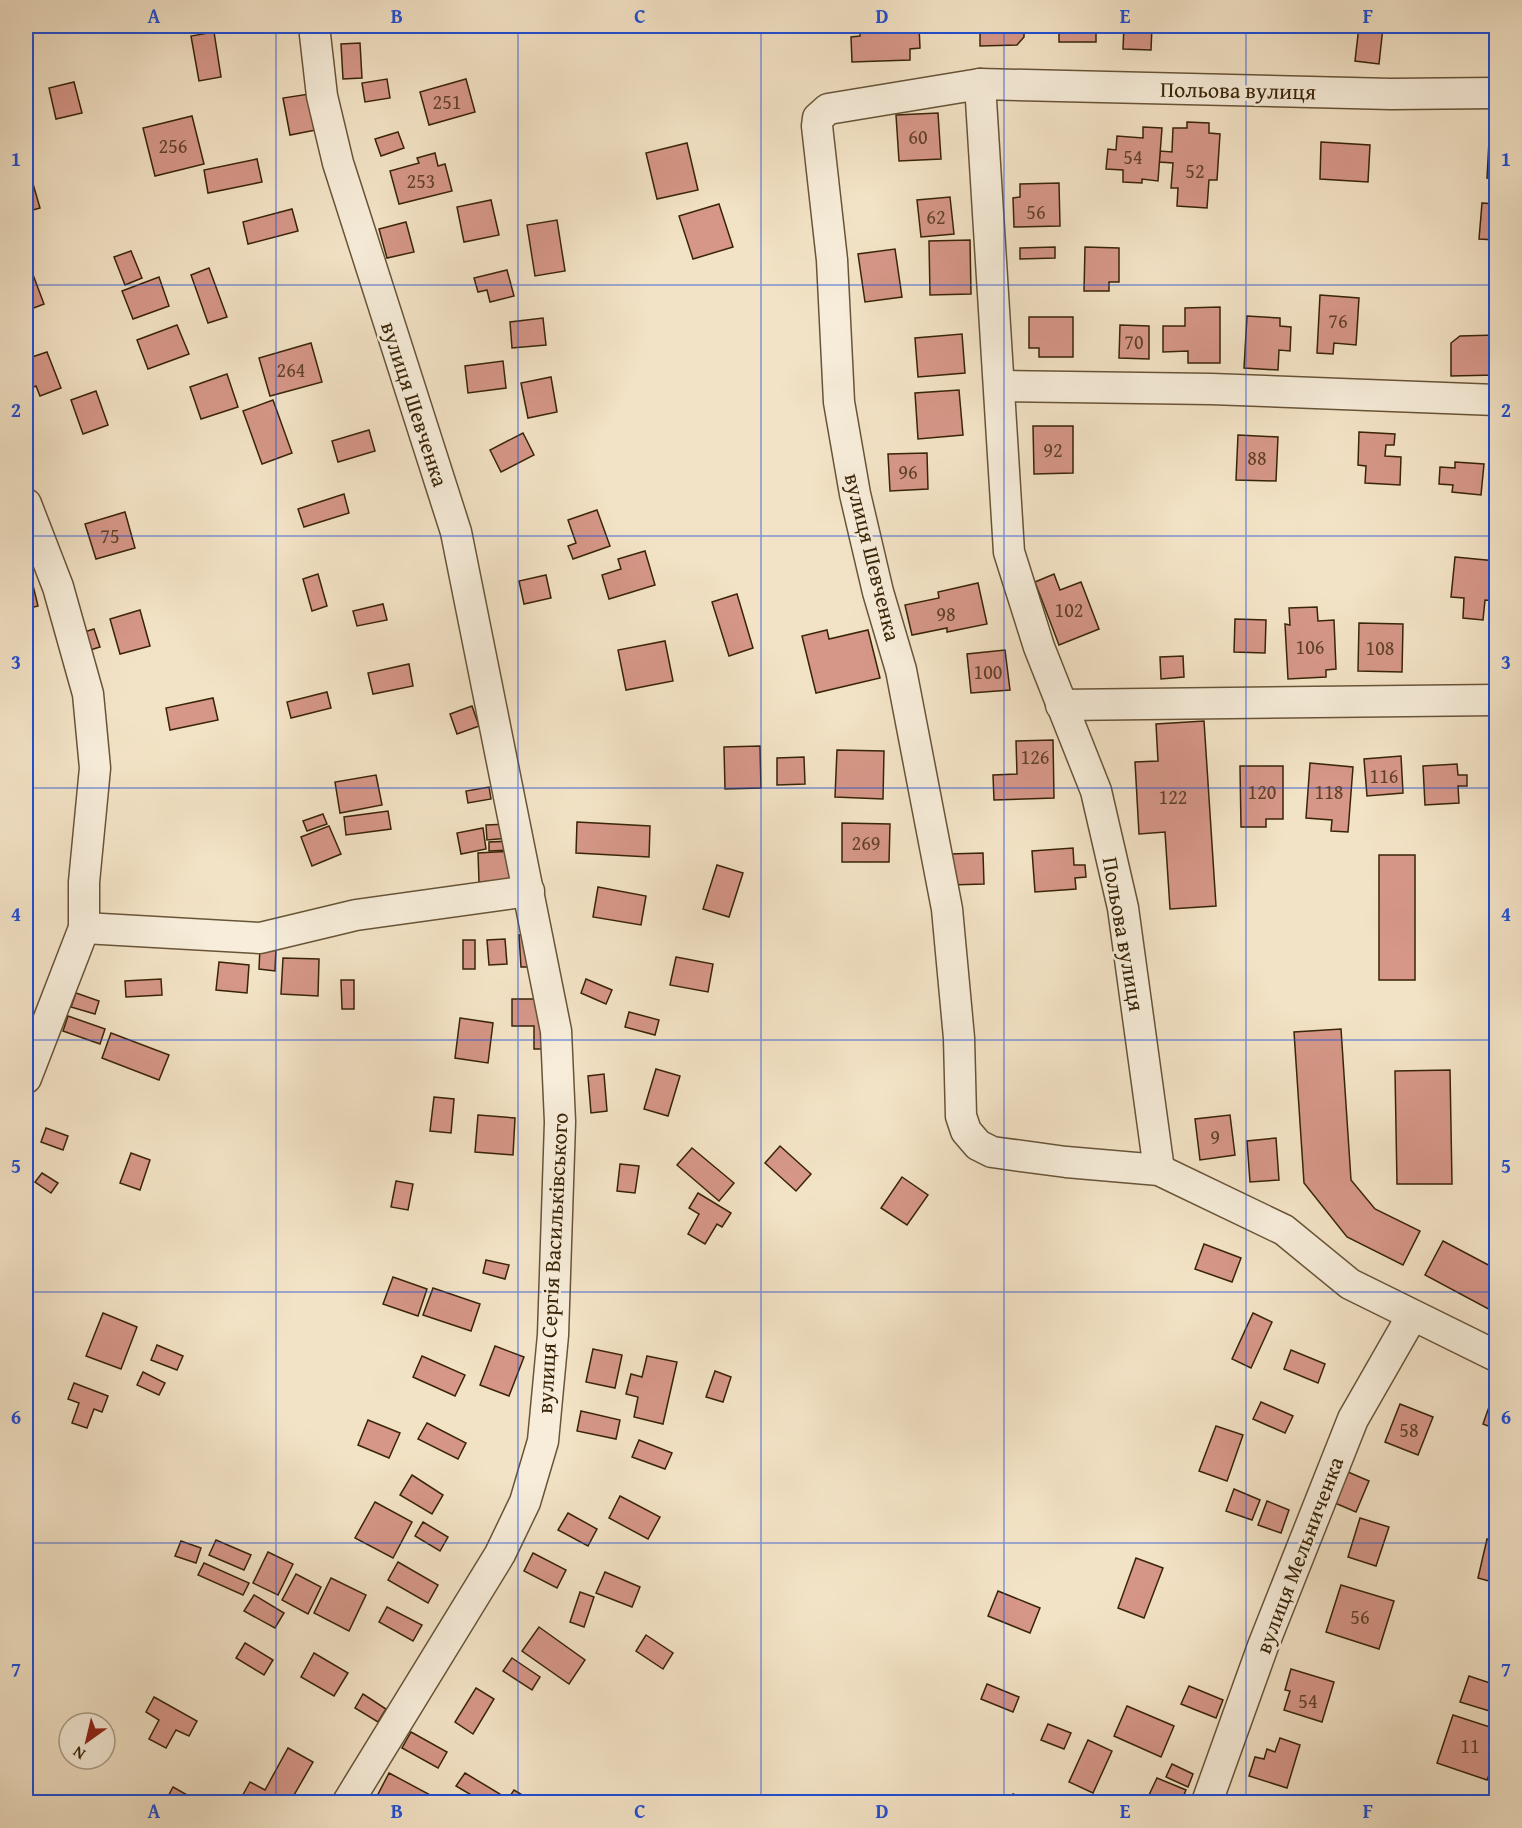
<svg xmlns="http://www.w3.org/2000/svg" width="1522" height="1828" font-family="'Gentium Book Plus',serif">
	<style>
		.building { fill: #d69788; stroke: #392407; stroke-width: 1.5 }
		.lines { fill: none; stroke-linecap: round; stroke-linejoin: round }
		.minor-casing { stroke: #685437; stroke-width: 33 }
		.minor { stroke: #f7edda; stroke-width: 30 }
		.grid { fill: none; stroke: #1d4ed8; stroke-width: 1.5; stroke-opacity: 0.55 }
		.labels { text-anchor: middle; stroke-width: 5; stroke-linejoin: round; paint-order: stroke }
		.number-label { font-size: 20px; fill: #604127 }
		.street-label { font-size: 22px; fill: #392407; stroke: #f7edda }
		.neatline { fill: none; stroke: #1d4ed8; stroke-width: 2 }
		.grid-label { font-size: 20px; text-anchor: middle; font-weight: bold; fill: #1d4ed8 }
	</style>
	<rect width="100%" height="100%" fill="#f3e3c6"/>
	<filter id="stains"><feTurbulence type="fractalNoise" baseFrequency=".00333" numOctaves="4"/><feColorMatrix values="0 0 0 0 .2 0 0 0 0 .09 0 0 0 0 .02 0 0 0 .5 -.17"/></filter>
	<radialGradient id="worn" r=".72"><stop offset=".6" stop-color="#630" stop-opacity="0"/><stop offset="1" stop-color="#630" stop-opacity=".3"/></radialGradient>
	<g class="building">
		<path d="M860,26h59l1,22 -10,1v11l-58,2 -1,-25 9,-1z"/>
		<path d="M980,26h44v11l-7,8 -37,1z"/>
		<rect x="1059" y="26" width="37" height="16"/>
		<path d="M1124,26h28l-1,24 -28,-1z"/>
		<path d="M1359,26l24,1 -4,37 -24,-3z"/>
		<path d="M214,32l7,45 -22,4 -8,-45z"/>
		<path d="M360,43l2,35 -19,1 -2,-35z"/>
		<path d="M387,79l3,19 -25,4 -3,-19z"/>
		<path d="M466,79l9,33 -46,13 -9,-33z"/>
		<path d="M74,82l8,31 -26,6 -7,-31z"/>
		<path d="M309,94l7,36 -26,5 -7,-37z"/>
		<path d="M938,113l3,46 -42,2 -3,-46z"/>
		<path d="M192,116l12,48 -49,12 -12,-48z"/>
		<path d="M1187,122l22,1v10l11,1 -3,46h-8l-2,28 -30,-2 1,-18h-7l2,-25 -14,-1 1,-11 12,1 1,-24h14z"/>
		<path d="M1490,123h6v56l-9,-1z"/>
		<path d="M1143,127l19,1 -4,53 -16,-2v4l-19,-1v-12l-17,-1 2,-20 8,1 1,-14 26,2z"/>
		<path d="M398,132l6,16 -23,8 -6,-17z"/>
		<path d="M1321,142l49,3 -2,37 -48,-3z"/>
		<path d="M687,143l11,47 -41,9 -11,-46z"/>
		<path d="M435,153l3,13 7,-2 7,27 -53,13 -9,-33 29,-8 -2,-5z"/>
		<path d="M257,159l5,23 -54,11 -4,-23z"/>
		<path d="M29,170l11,38 -14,4v-41z"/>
		<path d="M1059,183l1,43 -46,1 -1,-29 7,-1v-13z"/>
		<path d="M950,197l4,37 -33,3 -4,-37z"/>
		<path d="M491,200l8,35 -35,7 -7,-35z"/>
		<path d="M1482,203l14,1v36l-17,-1z"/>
		<path d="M719,204l14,43 -40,12 -14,-43z"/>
		<path d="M292,209l6,22 -50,13 -5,-22z"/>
		<path d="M557,220l8,51 -30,5 -8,-51z"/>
		<path d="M406,222l8,30 -27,6 -8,-29z"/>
		<path d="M970,240l1,54 -41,1 -1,-54z"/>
		<path d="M1055,247v11l-35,1v-11z"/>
		<path d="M1085,247l34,1v34h-10v9h-25z"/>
		<path d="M895,249l7,48 -37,5 -7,-48z"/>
		<path d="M131,251l11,27 -17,7 -11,-28z"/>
		<path d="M209,268l18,49 -19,6 -17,-48z"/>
		<path d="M507,270l7,26 -24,6 -3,-12 -9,2 -4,-14z"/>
		<path d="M32,272l12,32 -18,7v-37z"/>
		<path d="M159,277l10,29 -36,13 -11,-28z"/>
		<path d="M1320,295l39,3 -3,47 -22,-2 -1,11 -16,-1z"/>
		<path d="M1220,307v56h-32v-12l-25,1v-26h22v-18z"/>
		<path d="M1247,316l33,2v8l11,1 -1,24 -11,-1 -1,20 -34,-2z"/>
		<path d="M1029,317h44v40h-34v-9h-10z"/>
		<path d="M543,318l3,27 -34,3 -2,-26z"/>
		<path d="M177,325l12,29 -41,15 -11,-29z"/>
		<path d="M1120,325l29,1v33l-30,-1z"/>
		<path d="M962,334l3,39 -47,4 -3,-39z"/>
		<path d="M1496,335v40l-45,1v-33l9,-7z"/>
		<path d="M311,343l11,39 -52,14 -11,-38z"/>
		<path d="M47,352l14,36 -21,8 -4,-10 -10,4v-16l4,-2 -4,-13z"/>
		<path d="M503,361l3,27 -38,5 -3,-27z"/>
		<path d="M227,374l11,33 -37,12 -11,-32z"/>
		<path d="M551,377l6,35 -29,6 -7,-35z"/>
		<path d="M959,390l4,45 -45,4 -3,-46z"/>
		<path d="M96,391l12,34 -25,9 -12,-34z"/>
		<path d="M273,400l19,53 -30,11 -19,-53z"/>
		<path d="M1033,426h40v47l-39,1z"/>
		<path d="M369,430l6,21 -37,11 -6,-21z"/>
		<path d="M1359,432l36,2 -1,11h-8l-1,11 16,1 -1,28 -35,-2 1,-17 -8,-1z"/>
		<path d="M523,433l11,22 -33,17 -11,-22z"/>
		<path d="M1238,435l40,2 -2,44 -40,-1z"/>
		<path d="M927,453l1,36 -38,2 -2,-37z"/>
		<path d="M1455,462l29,2 -3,31 -29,-3 1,-7 -14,-1 1,-17 15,1z"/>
		<path d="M344,494l5,19 -45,14 -6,-18z"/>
		<path d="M597,510l13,36 -37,13 -5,-13 8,-3 -8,-23z"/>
		<path d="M125,512l10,36 -39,11 -11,-35z"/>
		<path d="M645,551l10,34 -46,14 -7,-24 19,-6 -3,-10z"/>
		<path d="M1455,557l41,4v40l-11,-1 -2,20 -20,-2 1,-20 -13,-1z"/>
		<path d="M30,573l8,33 -12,3v-35z"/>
		<path d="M318,574l9,32 -15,5 -9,-32z"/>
		<path d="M1054,574l6,16 21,-8 18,47 -40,16 -24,-63z"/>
		<path d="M546,575l5,23 -27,6 -5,-23z"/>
		<path d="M978,583l9,41 -40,8v-4l-35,7 -7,-30 34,-7 -1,-6z"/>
		<path d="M737,594l16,54 -24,8 -17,-54z"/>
		<path d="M383,604l4,16 -30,6 -4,-15z"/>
		<path d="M1317,607l1,14 16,-1 2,49 -10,1v7l-38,2 -3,-55 5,1 -1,-17z"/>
		<path d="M140,610l10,36 -30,8 -10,-35z"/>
		<path d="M1235,619l31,1 -1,33 -31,-1z"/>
		<path d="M1359,623l44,1 -1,48 -44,-1z"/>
		<path d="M94,629l6,18 -10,3 -6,-18z"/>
		<path d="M827,630l2,9 39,-9 12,48 -64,15 -14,-57z"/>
		<path d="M665,641l8,40 -47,9 -8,-40z"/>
		<path d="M1005,650l5,40 -39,3 -4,-39z"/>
		<path d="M1183,656l1,21 -23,2 -1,-22z"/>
		<path d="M409,664l4,22 -40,8 -5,-21z"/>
		<path d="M327,692l4,16 -40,10 -4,-16z"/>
		<path d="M213,698l5,22 -48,10 -4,-22z"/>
		<path d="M472,706l7,20 -22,8 -7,-20z"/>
		<path d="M1204,721l12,185 -46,3 -5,-77 -26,2 -4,-72 23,-1 -2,-37z"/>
		<path d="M1053,740l1,58 -60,2 -1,-25 24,-1 -1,-33z"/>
		<path d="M760,746l1,42 -36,1 -1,-42z"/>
		<path d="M837,750l47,1 -1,48 -48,-2z"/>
		<path d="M1401,756l2,37 -36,3 -3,-37z"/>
		<path d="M804,757l1,27 -28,1v-27z"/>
		<path d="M1310,763l43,4 -5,65 -17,-1 1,-11 -26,-2z"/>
		<path d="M1457,764l1,11h9v11h-9l1,17 -34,2 -2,-39z"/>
		<path d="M1240,766h43v53h-17v8h-25z"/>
		<path d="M376,775l6,30 -42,8 -5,-31z"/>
		<path d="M489,787l2,12 -23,4 -2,-12z"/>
		<path d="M388,811l3,18 -45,6 -2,-18z"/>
		<path d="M323,814l4,10 -20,7 -4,-10z"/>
		<path d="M577,822l73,4 -1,31 -73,-4z"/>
		<path d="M842,823l48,1 -1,38h-47z"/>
		<path d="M509,824l1,14 -23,2 -1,-15z"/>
		<path d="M329,826l12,28 -29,12 -11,-29z"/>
		<path d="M483,828l3,21 -25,5 -4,-21z"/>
		<path d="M513,841v9l-24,1v-9z"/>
		<path d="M1073,848l1,17h11l1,12 -11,1 1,11 -41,3 -3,-41z"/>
		<path d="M513,851l2,29 -36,2 -1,-29z"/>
		<path d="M983,853l1,31 -34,1 -1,-31z"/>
		<rect x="1379" y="855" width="36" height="125"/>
		<path d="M717,865l26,8 -14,44 -26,-8z"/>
		<path d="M598,887l48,9 -5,29 -48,-8z"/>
		<path d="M529,934l3,33h-11l-2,-32z"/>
		<path d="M505,939l2,25 -18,1 -2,-25z"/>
		<rect x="463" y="940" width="12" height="29"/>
		<path d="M260,947l16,1 -1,23 -16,-2z"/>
		<path d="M676,957l37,7 -5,28 -38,-7z"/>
		<path d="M283,958l36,1 -1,37 -37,-2z"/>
		<path d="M219,962l30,3 -2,28 -31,-3z"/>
		<path d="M161,979l1,16 -36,2 -1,-16z"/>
		<path d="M586,979l26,11 -6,14 -25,-11z"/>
		<path d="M341,980h13v29h-12z"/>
		<path d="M76,993l23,8 -4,13 -24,-7z"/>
		<path d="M512,999h37v50h-15v-23h-22z"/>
		<path d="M629,1012l30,8 -4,15 -30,-8z"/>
		<path d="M68,1016l37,13 -5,15 -37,-13z"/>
		<path d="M460,1018l33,5 -5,40 -33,-5z"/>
		<path d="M1341,1029l10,151 24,29 45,22 -17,34 -56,-28 -43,-54 -10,-151z"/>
		<path d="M111,1033l58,22 -10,25 -57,-22z"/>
		<path d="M656,1069l24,7 -12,40 -24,-7z"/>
		<path d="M1450,1070l2,114h-55l-2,-113z"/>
		<path d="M604,1074l3,37 -16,2 -3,-37z"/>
		<path d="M434,1097l20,2 -3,34 -21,-2z"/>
		<path d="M478,1115l37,3 -2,37 -38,-3z"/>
		<path d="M1230,1115l5,40 -35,5 -5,-41z"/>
		<path d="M46,1128l22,8 -5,14 -22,-8z"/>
		<path d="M1276,1138l3,42 -29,2 -3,-41z"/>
		<path d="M780,1146l31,28 -15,17 -31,-28z"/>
		<path d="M692,1148l42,35 -15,18 -42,-36z"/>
		<path d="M131,1153l19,7 -10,30 -20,-7z"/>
		<path d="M620,1164l19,2 -4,27 -18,-2z"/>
		<path d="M42,1173l16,10 -7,10 -16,-11z"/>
		<path d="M902,1177l26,18 -21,30 -26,-17z"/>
		<path d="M396,1181l17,3 -5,26 -17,-3z"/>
		<path d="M698,1193l33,20 -9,14 -5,-3 -12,20 -17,-10 11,-20 -10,-6z"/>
		<path d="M1443,1241l53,28v44l-71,-38z"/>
		<path d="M1204,1244l37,14 -9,24 -37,-13z"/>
		<path d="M486,1260l23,5 -4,14 -22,-6z"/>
		<path d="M393,1277l34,12 -9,27 -35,-12z"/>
		<path d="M433,1288l47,16 -9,27 -48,-16z"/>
		<path d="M103,1313l34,14 -16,42 -35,-13z"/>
		<path d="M1253,1313l19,9 -21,46 -19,-9z"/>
		<path d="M157,1345l26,11 -6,14 -26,-10z"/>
		<path d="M495,1346l29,11 -15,39 -29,-11z"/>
		<path d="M593,1349l29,6 -7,33 -29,-6z"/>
		<path d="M1291,1350l34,14 -7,19 -34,-14z"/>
		<path d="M422,1356l43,19 -10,21 -42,-19z"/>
		<path d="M647,1356l30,6 -14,62 -29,-7 4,-20 -12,-3 5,-20 11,3z"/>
		<path d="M715,1371l16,6 -8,25 -17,-5z"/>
		<path d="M143,1372l22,11 -6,12 -22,-10z"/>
		<path d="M74,1383l34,13 -6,16 -8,-3 -7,19 -15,-5 7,-20 -11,-4z"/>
		<path d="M1496,1387v42l-13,-5z"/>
		<path d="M1261,1402l32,14 -8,17 -32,-14z"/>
		<path d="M1400,1404l33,13 -15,38 -33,-13z"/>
		<path d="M581,1411l39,9 -4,19 -39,-8z"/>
		<path d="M368,1420l32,13 -11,25 -31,-13z"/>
		<path d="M427,1423l39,20 -8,16 -40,-20z"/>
		<path d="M1216,1426l27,9 -16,46 -28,-10z"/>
		<path d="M639,1440l33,13 -7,16 -33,-12z"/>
		<path d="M1348,1472l21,9 -13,31 -21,-9z"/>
		<path d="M412,1475l31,20 -11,19 -32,-19z"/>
		<path d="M1234,1489l26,11 -8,20 -26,-9z"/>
		<path d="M620,1496l40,21 -12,22 -39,-21z"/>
		<path d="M1267,1501l22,9 -8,23 -23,-8z"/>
		<path d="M375,1502l37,20 -19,36 -38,-20z"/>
		<path d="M568,1513l29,16 -9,17 -30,-16z"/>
		<path d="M1360,1518l29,9 -13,39 -28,-9z"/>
		<path d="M423,1522l25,15 -8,14 -25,-15z"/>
		<path d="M1487,1539l9,3v41l-18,-5z"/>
		<path d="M216,1540l35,15 -7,15 -35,-15z"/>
		<path d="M181,1541l20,7 -5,15 -21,-7z"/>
		<path d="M268,1552l25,12 -15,31 -25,-12z"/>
		<path d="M533,1553l33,17 -9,18 -33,-17z"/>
		<path d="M1136,1558l27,10 -19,50 -26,-10z"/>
		<path d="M398,1562l40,23 -10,18 -40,-23z"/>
		<path d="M204,1563l45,20 -6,12 -45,-20z"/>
		<path d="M605,1572l35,15 -8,20 -36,-14z"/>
		<path d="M296,1574l25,13 -13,27 -26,-14z"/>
		<path d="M331,1578l35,17 -17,36 -35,-18z"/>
		<path d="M1341,1585l53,16 -15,48 -53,-17z"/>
		<path d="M998,1591l42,17 -10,25 -42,-17z"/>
		<path d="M580,1592l14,5 -10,30 -14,-5z"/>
		<path d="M254,1595l30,18 -9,15 -31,-17z"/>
		<path d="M387,1607l35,18 -9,16 -34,-19z"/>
		<path d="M539,1627l46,33 -16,24 -47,-33z"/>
		<path d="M646,1635l27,18 -10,16 -27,-18z"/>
		<path d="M245,1643l28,17 -9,15 -28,-17z"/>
		<path d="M314,1653l34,20 -14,23 -33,-19z"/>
		<path d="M512,1658l28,19 -8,13 -29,-19z"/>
		<path d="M1291,1669l43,13 -12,40 -38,-12 6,-19 -5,-1z"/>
		<path d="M1469,1676l27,9v28l-36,-11z"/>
		<path d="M987,1684l32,13 -6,15 -32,-13z"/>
		<path d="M1189,1686l34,14 -7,18 -35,-14z"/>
		<path d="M476,1688l18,11 -21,35 -18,-12z"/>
		<path d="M363,1694l23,15 -8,13 -23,-14z"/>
		<path d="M154,1697l43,24 -8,15 -13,-6 -10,18 -17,-9 10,-19 -13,-8z"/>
		<path d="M1127,1706l47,20 -13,31 -47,-21z"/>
		<path d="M1453,1715l43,14v37l-3,-1 -6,15 -50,-17z"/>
		<path d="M1048,1724l23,9 -7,16 -23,-9z"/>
		<path d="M411,1732l36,20 -9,16 -36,-20z"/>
		<path d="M1280,1738l20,7 -13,43 -38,-12 6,-19 9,2 3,-10 8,3z"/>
		<path d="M1088,1740l24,11 -19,42 -24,-11z"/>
		<path d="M288,1748l25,14 -23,40 -50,-2 10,-18 15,8z"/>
		<path d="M1172,1764l21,10 -5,13 -22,-10z"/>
		<path d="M389,1773l45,24 -3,5h-51l-5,-2z"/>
		<path d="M465,1773l43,26 6,-9 20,12h-51l-27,-16z"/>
		<path d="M1157,1778l29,12 -5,12h-12l-20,-7z"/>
		<path d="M173,1787l16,9 -3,6h-21z"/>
		<path d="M1013,1794l19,8h-22z"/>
		<path d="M1251,1795l21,7h-24z"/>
	</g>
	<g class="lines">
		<defs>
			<g id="minor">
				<path d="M314,26l8,70 16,67 118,369 100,499 4,91 -7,213 -10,106 -18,61 -25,52 -152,248"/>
				<path d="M980,84l29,468 30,95 57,144 27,117 36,262"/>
				<path d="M1496,93l-105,1 -411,-10 -152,25 -10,9 -1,8 15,134 7,142 16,92 23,98 23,78 46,239 12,129 2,78 5,15 12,14 14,7 74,10 93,8 125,60 66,54 146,72"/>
				<path d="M1000,386l211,3 285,11"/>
				<path d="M26,504l32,83 30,107 7,74 -11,114v46l-58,150"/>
				<path d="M1061,705l435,-5"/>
				<path d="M84,928l176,10 96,-23 173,-24"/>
				<path d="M1207,1802l56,-156 90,-227 59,-103"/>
			</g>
		</defs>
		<use href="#minor" class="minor-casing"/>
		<use href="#minor" class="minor"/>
	</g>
	<path class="grid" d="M276,26v1776M518,26v1776M761,26v1776M1004,26v1776M1246,26v1776M26,285h1470M26,536h1470M26,788h1470M26,1040h1470M26,1292h1470M26,1543h1470"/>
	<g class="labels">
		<g class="number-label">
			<text x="447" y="109">251</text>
			<text x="918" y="144">60</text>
			<text x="173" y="153">256</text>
			<text x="1133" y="164">54</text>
			<text x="1195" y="178">52</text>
			<text x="421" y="188">253</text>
			<text x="1036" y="219">56</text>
			<text x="936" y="224">62</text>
			<text x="1338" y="328">76</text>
			<text x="1134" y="349">70</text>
			<text x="291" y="377">264</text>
			<text x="1053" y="457">92</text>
			<text x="1257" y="465">88</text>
			<text x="908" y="479">96</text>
			<text x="110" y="543">75</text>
			<text x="1069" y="617">102</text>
			<text x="946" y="621">98</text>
			<text x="1310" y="654">106</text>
			<text x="1380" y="655">108</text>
			<text x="988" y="679">100</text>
			<text x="1035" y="764">126</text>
			<text x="1384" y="783">116</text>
			<text x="1262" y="799">120</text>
			<text x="1329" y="799">118</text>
			<text x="1173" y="804">122</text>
			<text x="866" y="850">269</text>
			<text x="1215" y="1144">9</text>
			<text x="1409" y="1437">58</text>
			<text x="1360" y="1624">56</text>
			<text x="1308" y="1708">54</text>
			<text x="1470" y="1753">11</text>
		</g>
		<g class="street-label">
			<text transform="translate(1238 90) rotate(1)" y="8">Польова вулиця</text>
			<text transform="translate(415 404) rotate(72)" y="8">вулиця Шевченка</text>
			<text transform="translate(873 557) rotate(76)" y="8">вулиця Шевченка</text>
			<text transform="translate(1124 934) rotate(80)" y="8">Польова вулиця</text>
			<text transform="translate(552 1263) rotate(-87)" y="8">вулиця Сергія Васильківського</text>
			<text transform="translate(1299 1555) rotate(-69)" y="8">вулиця Мельниченка</text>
		</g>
	</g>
	<rect width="1522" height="1828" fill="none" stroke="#f3e3c6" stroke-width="66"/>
	<g transform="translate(87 1741) rotate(214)"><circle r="28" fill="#f7edda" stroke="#ab9d86" stroke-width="1.5"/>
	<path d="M0-4.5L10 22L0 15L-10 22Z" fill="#8f2418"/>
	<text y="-9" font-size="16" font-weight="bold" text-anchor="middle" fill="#392407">N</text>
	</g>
	<rect x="33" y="33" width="1456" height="1762" class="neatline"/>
	<g class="grid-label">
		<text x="154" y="23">A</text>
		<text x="397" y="23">B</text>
		<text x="640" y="23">C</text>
		<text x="882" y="23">D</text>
		<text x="1125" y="23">E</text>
		<text x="1368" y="23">F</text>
		<text x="16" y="166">1</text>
		<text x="1506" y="166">1</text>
		<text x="16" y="417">2</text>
		<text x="1506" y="417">2</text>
		<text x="16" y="669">3</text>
		<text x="1506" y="669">3</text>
		<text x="16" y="921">4</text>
		<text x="1506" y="921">4</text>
		<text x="16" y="1173">5</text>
		<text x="1506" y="1173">5</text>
		<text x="16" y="1424">6</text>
		<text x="1506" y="1424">6</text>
		<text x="16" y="1676">7</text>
		<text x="1506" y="1676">7</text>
		<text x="154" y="1818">A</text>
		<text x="397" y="1818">B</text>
		<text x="640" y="1818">C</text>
		<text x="882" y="1818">D</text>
		<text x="1125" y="1818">E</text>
		<text x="1368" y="1818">F</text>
	</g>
	<rect width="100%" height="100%" filter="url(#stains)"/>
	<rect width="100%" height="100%" fill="url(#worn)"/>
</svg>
